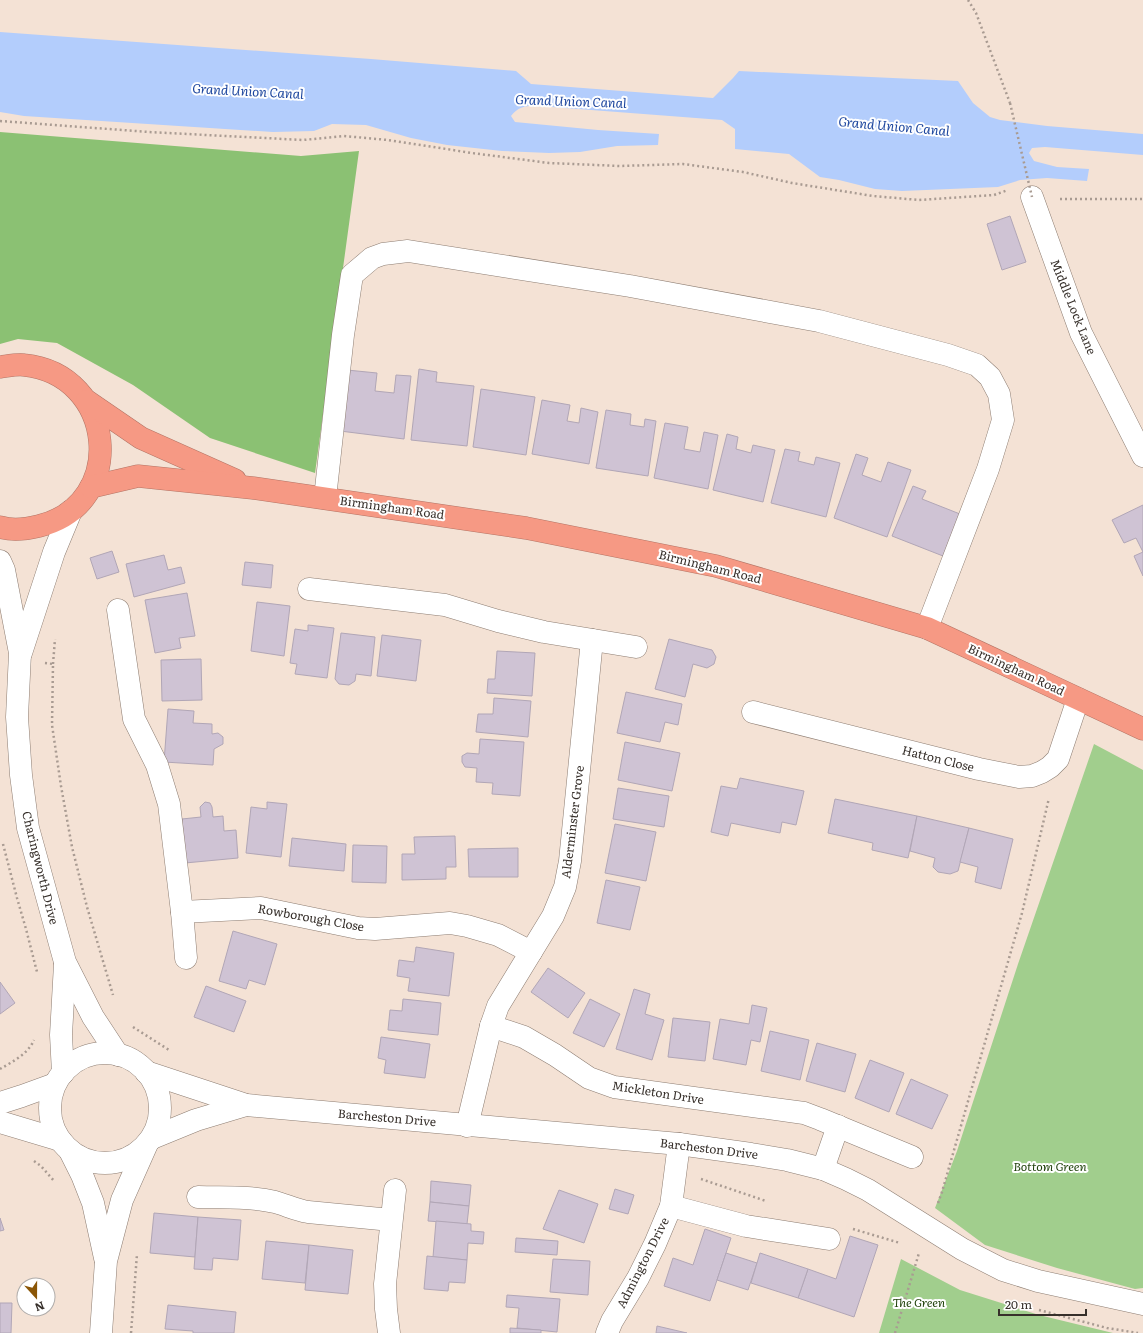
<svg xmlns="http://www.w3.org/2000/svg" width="1143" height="1333" font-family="Literata,serif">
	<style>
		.green { fill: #a1ce8d }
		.forest { fill: #8bc173 }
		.water { fill: #b3cdfc }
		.building { fill: #cfc3d4; stroke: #b1a6b6 }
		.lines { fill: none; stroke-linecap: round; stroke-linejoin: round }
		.minor-casing { stroke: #8d7d72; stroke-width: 23 }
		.highway-casing { stroke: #b37465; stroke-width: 23 }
		.path { stroke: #a99b92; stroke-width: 2.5; stroke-dasharray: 2 3; stroke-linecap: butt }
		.minor { stroke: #fff; stroke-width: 22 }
		.highway { stroke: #f69984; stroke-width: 22 }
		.path-bridge { stroke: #a99b92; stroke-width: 2.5; stroke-dasharray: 2 3; stroke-linecap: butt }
		.labels { text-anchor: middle; stroke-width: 4; stroke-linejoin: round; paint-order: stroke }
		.street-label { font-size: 12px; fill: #37302b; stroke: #fff }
		.park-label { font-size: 12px; font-style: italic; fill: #1d3f08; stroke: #fff }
		.water-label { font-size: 13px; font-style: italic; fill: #1d469e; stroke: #fff }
	</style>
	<rect width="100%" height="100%" fill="#f4e2d5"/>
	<g class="green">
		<path d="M1094,744l49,26v518l-8,1 -78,-21 -72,-23 -50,-37 22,-57 61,-187z"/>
		<path d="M901,1259l59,31 79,25 74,18h-234z"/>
	</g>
	<path class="forest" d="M0,132l301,24 58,-5 -44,322 -105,-35 -77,-53 -76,-42 -39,-4 -18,5z"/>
	<path class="water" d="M0,32l371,27 145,12 15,13 182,14 20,-20 6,-7 219,10 15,22 17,14 10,3 47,6 96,8v21l-98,-8 -13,1 -3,5 5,8 23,6 32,2 -2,12 -40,-3 -27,2 -22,7 -96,4 -27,-2 -36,-9 -19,-3 -31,-23 -54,-5v-20l-13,-9 -170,-13c-15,-1 -31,-5 -41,9l4,6 83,8 61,4 -1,11 -41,1 -37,6 -31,1 -47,-2 -55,-6 -36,-7 -45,-13 -34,-1 -18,7 -41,1 -249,-16 -24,-4z"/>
	<g class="building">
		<path d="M1010,216l16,46 -24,8 -15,-46z"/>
		<path d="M419,369l18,3 -1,10 38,4 -7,60 -56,-6z"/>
		<path d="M347,370l30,3 -2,18 19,2 2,-18 15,1 -7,63 -64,-8z"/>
		<path d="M481,389l54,8 -9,58 -53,-8z"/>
		<path d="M542,400l28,5 -3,16 12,2 2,-15 17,4 -9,52 -57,-10z"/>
		<path d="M606,410l25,4 -1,11 14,2 1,-8 11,2 -8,55 -52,-8z"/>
		<path d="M665,423l23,4 -4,22 16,3 4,-20 14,3 -10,54 -54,-11z"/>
		<path d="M727,434l11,3 -2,12 15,4 2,-8 22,5 -12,52 -50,-12z"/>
		<path d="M785,449l15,3 -2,9 16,4 2,-8 24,6 -14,54 -55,-14z"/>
		<path d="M856,454l12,4 -6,17 19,7 7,-20 23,8 -24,67 -53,-19z"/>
		<path d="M913,486l13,5 -4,8 38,15 -17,42 -51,-20z"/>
		<path d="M1143,505v71l-9,-20 9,-4 -7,-14 -12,5 -12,-23z"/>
		<path d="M112,551l7,21 -22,7 -7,-21z"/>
		<path d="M164,555l4,15 13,-3 4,16 -51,14 -8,-33z"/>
		<path d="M245,562l28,3 -2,23 -29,-3z"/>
		<path d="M187,593l8,43 -16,2 2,10 -26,5 -10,-53z"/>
		<path d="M257,602l33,4 -6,50 -33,-5z"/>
		<path d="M308,625l26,3 -7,50 -32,-4 2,-10 -7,-1 5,-34 13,2z"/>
		<path d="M341,633l34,4 -4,39 -15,-2 -1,7 -6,4 -10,-1 -4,-5z"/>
		<path d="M382,635l39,5 -5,41 -39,-5z"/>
		<path d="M669,639l43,11 4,7 -2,7 -7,4 -14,-4 -8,33 -30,-8z"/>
		<path d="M497,651l38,2 -3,43 -45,-3 1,-14h7z"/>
		<path d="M201,659l1,41 -40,1 -1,-41z"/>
		<path d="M626,692l56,12 -4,21 -13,-3 -5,20 -43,-9z"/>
		<path d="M494,698l37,3 -3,36 -52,-5 2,-18h15z"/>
		<path d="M168,709l26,2 -1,12 19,1v10l6,-1 5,4v7l-9,5 -1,16 -49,-3z"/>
		<path d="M480,739l44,3 -4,54 -28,-2 1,-11 -17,-1 1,-14 -12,-1 -3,-5v-6l5,-3 12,1z"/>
		<path d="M625,742l55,11 -8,38 -54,-11z"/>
		<path d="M740,778l64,13 -8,34 -14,-3 -2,11 -49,-10 -3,13 -17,-4 10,-46 16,3z"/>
		<path d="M618,788l51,8 -5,31 -51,-8z"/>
		<path d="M835,799l82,17 -9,42 -36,-8 1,-7 -45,-10z"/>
		<path d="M205,802l5,1 2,4 1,10 10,-1 1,15 12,-1 2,28 -53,5 -3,-44 19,-2 -1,-10z"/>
		<path d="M267,802l20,2 -6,53 -35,-4 5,-46 16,2z"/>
		<path d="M917,816l52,12 -11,43 -8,3 -12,-2 -5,-5 2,-9 -25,-7z"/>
		<path d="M615,824l41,8 -10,49 -41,-8z"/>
		<path d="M969,828l44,11 -12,50 -26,-7 3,-15 -18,-5z"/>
		<path d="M455,836l1,31h-10v12l-44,1v-26h13l-1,-17z"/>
		<path d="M292,838l54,6 -2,27 -55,-5z"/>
		<path d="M353,845l34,1 -1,37 -34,-1z"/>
		<path d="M518,848v29h-49l-1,-28z"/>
		<path d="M606,880l34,7 -10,43 -33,-7z"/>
		<path d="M233,931l44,13 -12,41 -16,-5 -3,9 -27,-8z"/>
		<path d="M416,947l38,6 -5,43 -41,-5 2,-13 -13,-2 2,-16 15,2z"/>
		<path d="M548,968l37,25 -17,25 -37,-26z"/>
		<path d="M0,982l15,21 -15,11z"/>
		<path d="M206,986l40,15 -12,31 -40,-15z"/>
		<path d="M634,989l16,5 -5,20 19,6 -12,40 -36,-11z"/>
		<path d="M403,999l38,4 -3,32 -50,-5 2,-20 12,1z"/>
		<path d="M590,999l30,15 -16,33 -31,-14z"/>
		<path d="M752,1005l15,3 -7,34 -9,-2 -5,25 -33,-6 7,-40 29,5z"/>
		<path d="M673,1018l37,4 -5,39 -37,-4z"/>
		<path d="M770,1031l39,9 -9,40 -39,-9z"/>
		<path d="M381,1037l49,7 -5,34 -41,-5 2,-13 -8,-2z"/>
		<path d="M817,1043l39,11 -11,38 -39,-11z"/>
		<path d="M870,1060l34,13 -15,39 -34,-14z"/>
		<path d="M911,1079l37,16 -16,34 -36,-15z"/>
		<path d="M431,1181l40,4 -2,21 -39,-4z"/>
		<path d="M615,1189l19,6 -6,19 -19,-5z"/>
		<path d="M559,1190l39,14 -14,39 -41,-14z"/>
		<path d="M430,1202l39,4 -2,18 -39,-3z"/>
		<path d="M154,1213l44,4 -3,40 -45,-4z"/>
		<path d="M198,1217l43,3 -3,40 -25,-2 -1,12 -18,-1z"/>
		<path d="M0,1218l4,12 -4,1z"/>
		<path d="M436,1221l35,3v7l13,1 -1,12 -15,-1 -1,17 -34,-3z"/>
		<path d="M705,1229l26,9 -21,63 -46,-15 9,-28 20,7z"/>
		<path d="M850,1236l28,9 -24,72 -56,-19 10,-29 28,10z"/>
		<path d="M516,1238l42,3 -1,14 -42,-3z"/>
		<path d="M266,1241l43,4 -4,38 -43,-4z"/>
		<path d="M309,1245l44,5 -5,44 -43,-4z"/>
		<path d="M726,1253l31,10 -9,27 -31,-10z"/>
		<path d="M760,1253l48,16 -10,29 -47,-15z"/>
		<path d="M427,1256l40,4 -2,23 -16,-1 -1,9 -24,-2z"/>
		<path d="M553,1259l37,2 -2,34 -38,-3z"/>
		<path d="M507,1295l53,4 -3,33 -40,-4 2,-20 -13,-1z"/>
		<path d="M0,1303h12l-1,30h-11z"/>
		<path d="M168,1305l68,7 -2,21h-41v-2l-28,-2z"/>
		<path d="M657,1326l30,7h-31z"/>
		<path d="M510,1328l31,2v3h-31z"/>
	</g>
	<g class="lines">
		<defs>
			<g id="minor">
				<path d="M1032,197l49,136 62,123"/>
				<path d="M325,498l18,-163 9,-60 20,-17 11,-4 25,-3 222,35 189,35 129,34 29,10 13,12 9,17 4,26 -15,49 -61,159"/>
				<path d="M0,561l4,9 16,83 -3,64 4,58 7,53 37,134 28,55 25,38"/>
				<path d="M309,589l136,16 53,16 46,11 92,15"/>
				<path d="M118,610l16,109 23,46 12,39 13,108 4,46"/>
				<path d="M21,653l33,-101 17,-41"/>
				<path d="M753,712l226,57 40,8 13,-1 10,-4 8,-5 8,-8 20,-60"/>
				<path d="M182,912l79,-4 97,20 17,1 75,-6 17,3 31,9 33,17"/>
				<path d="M491,1026l33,11 31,18 34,23 25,9 190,26 16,6 92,38"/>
				<circle cx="105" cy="1108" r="55"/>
				<path d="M146,1072l100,33 433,39 72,10 36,6 36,9 23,10 22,11 94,59 41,21 35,11 105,23"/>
				<path d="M63,1073l-2,-38 4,-71"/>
				<path d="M0,1103l22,-7 33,-12"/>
				<path d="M0,1122l60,18"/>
				<path d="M467,1126l24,-100 7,-20 55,-90 12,-29 5,-26 22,-221"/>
				<path d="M152,1138l44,-18 50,-15"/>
				<path d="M70,1151l12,24 11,28 12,55"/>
				<path d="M823,1169l15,-43"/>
				<path d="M198,1197c25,1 52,-1 77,5 11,3 21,8 33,10l83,8"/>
				<path d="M671,1206l75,20 83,13"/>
				<path d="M101,1333l5,-72 16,-61 24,-54"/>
				<path d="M389,1333l-3,-24 -1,-25 10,-94"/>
				<path d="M607,1333l5,-12 26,-43 17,-34 16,-38 8,-62"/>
			</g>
			<g id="highway">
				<path d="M0,367c8,-1 17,-3 24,-2 92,9 105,139 15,161 -12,3 -27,5 -39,1"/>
				<path d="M87,401l54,37 94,42"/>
				<path d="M91,487l47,-11 115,12 273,40 190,38 211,62 216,101"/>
			</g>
		</defs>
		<use href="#minor" class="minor-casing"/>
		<use href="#highway" class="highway-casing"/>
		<g class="path">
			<path d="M968,0l8,13 34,90"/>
			<path d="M0,121l149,11 154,8 41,-4 44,4 84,13 77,10 71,3 63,-2 60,8 49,11 81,13 46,4 75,-5 14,-5"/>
			<path d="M1060,199h83"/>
			<path d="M45,663l8,1 -1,61 9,61 11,61 15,60 26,88"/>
			<path d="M53,664l2,-25"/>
			<path d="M3,844l14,54 9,31 11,43"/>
			<path d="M133,1027l36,23"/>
			<path d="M0,1069c12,-7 28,-15 34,-29"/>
			<path d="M34,1161l7,5 14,16"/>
			<path d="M701,1179l65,22"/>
			<path d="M938,1203l4,-11 80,-279 27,-115"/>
			<path d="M853,1229l47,14"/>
			<path d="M1039,1310l68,18 31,5"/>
			<path d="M131,1333l6,-79"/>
			<path d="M895,1333l24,-80"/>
		</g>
		<use href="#minor" class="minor"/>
		<use href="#highway" class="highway"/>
		<path class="path-bridge" d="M1010,103l22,94"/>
	</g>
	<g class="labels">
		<g class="street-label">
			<text transform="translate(1073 307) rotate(68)" y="4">Middle Lock Lane</text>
			<text transform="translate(392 508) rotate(8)" y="4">Birmingham Road</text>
			<text transform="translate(710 567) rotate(14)" y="4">Birmingham Road</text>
			<text transform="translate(1016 670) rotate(25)" y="4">Birmingham Road</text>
			<text transform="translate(938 759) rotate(14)" y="4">Hatton Close</text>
			<text transform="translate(573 822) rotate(-83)" y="4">Alderminster Grove</text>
			<text transform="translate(40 868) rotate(76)" y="4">Charingworth Drive</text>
			<text transform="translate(311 918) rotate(10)" y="4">Rowborough Close</text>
			<text transform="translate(658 1093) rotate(9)" y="4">Mickleton Drive</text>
			<text transform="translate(387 1118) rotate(5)" y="4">Barcheston Drive</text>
			<text transform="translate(709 1149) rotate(7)" y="4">Barcheston Drive</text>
			<text transform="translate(643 1263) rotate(-63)" y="4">Admington Drive</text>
		</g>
		<g class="park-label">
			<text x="1050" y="1171">Bottom Green</text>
			<text x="919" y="1307">The Green</text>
		</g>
		<g class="water-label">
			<text transform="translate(248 91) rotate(3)" y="5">Grand Union Canal</text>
			<text transform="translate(571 101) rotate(2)" y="5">Grand Union Canal</text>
			<text transform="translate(894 126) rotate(5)" y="5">Grand Union Canal</text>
		</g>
	</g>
	<g transform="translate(36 1297) rotate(159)"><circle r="19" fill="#ffffff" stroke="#afacaa"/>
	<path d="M0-3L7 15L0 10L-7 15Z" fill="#8b5606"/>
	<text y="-6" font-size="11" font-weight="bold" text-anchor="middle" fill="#37302b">N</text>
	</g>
	<path d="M999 1309v6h87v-6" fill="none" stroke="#37302b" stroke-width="2"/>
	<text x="1005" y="1309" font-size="12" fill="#37302b" stroke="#ffffff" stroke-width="3" paint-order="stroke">20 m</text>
</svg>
